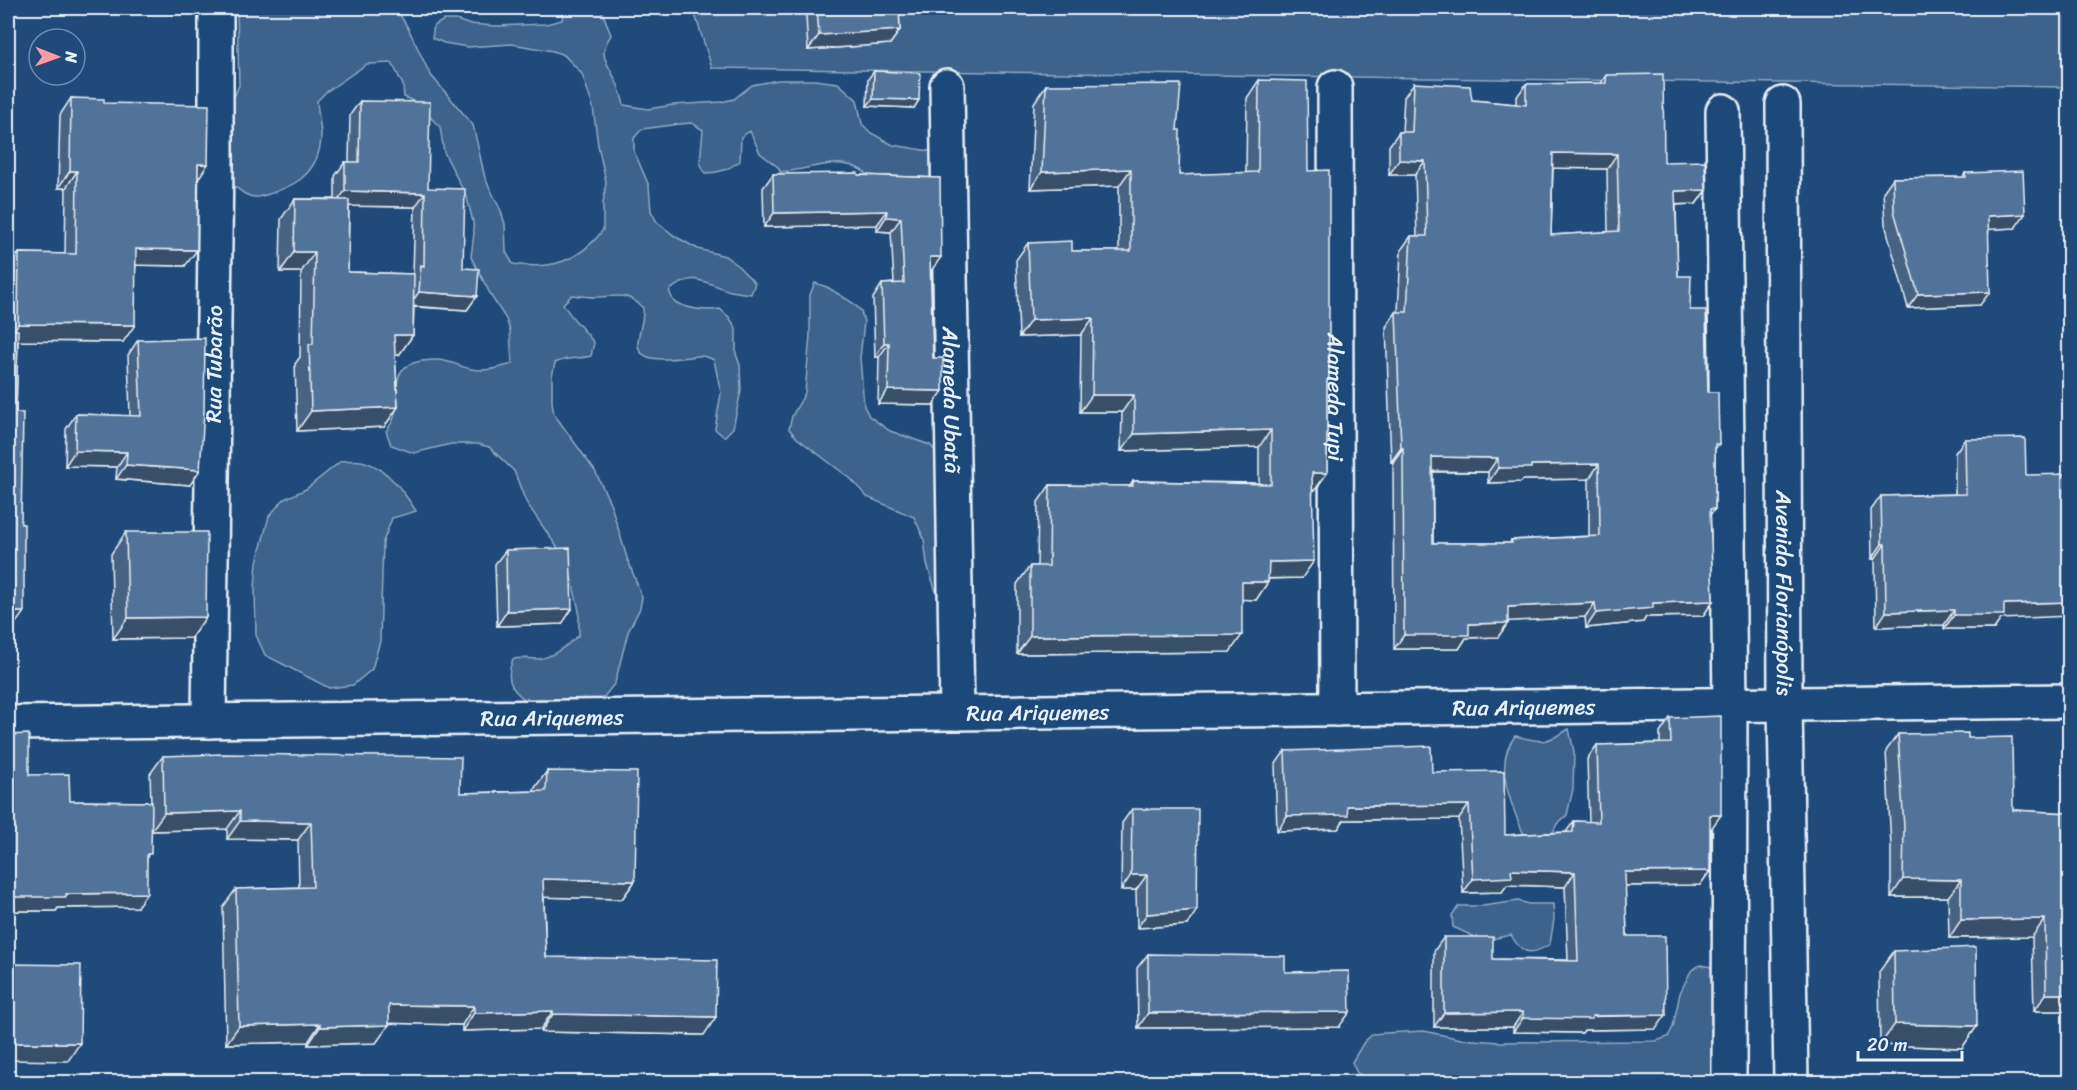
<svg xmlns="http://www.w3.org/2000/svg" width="2077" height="1090" font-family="Sriracha,sans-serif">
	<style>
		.green { fill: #3c628c; stroke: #92aac2; stroke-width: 1.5 }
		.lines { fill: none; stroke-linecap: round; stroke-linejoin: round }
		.minor-casing { stroke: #e8f1f8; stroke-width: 38 }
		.minor { stroke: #1f4a7a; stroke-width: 33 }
		.wall { fill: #466384; stroke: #e8f1f8; stroke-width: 1.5; fill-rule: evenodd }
		.shaded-wall { fill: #39506b; stroke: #e8f1f8; stroke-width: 1.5 }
		.building { fill: #517399; stroke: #e8f1f8; stroke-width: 1.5; fill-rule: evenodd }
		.labels { text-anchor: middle; stroke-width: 6; stroke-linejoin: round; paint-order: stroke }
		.street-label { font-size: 22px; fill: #e8f1f8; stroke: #1f4a7a }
	</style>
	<rect width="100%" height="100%" fill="#1f4a7a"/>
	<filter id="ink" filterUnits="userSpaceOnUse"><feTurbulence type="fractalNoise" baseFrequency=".0167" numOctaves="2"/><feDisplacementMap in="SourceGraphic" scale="12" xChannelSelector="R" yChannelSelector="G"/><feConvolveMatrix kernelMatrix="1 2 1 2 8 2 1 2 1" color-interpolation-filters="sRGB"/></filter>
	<g filter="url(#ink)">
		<g class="green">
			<path d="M237,8h159l12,20 22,46 43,51 12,53 16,33 4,13 1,28 7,12c37,6 66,-2 90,-34v-26l3,-22 -8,-37 -5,-38 -11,-33 -18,-19 -11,-4 -41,-7 -44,3 -24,-4 -12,-5 2,-12 10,-6h12l12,4 28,2 50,-2 16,-4 2,-12h37l10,27c-14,21 -4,26 5,46 4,8 6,16 8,24l24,4 25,-4 48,-3 13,-3 18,-14 26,-5h36l24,3 19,17 5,24 9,9 22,12 36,6 9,8 -3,23 -63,-3c-25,-29 -60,-8 -92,-7l-1,-4 -19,-15 -10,-22 -9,6 -1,24c-11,8 -20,12 -35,12l-5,-10 3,-33 -11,-7 -12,1 -38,5 -8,9v13l15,35 2,25 6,11 19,15 22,12 27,7 11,8 19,19 -4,11c-8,-1 -17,-2 -24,-4 -26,-9 -34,-19 -58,1l5,11c15,7 29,10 46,7l9,8 7,11v26l4,11 1,26 -8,37 -9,9 -9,-8 6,-36 -7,-33c-4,-2 -9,-4 -14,-4 -15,0 -64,13 -62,-14 1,-12 6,-22 5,-34 -15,-16 -25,-12 -46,-11 -8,0 -17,-1 -25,-2l-9,9c8,14 21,25 31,39l-3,13c-15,4 -22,0 -36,7l-3,13v26l2,12 41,57 16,34 16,53 15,39 -2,11 -12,24 -13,51 -16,20 -65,3c-20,-13 -31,-23 -21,-47 9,-2 16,0 24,0 15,-1 31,-14 42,-24v-24l-11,-48 -42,-61 -12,-31 -25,-24 -11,-3h-27l-37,9 -23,-8 -5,-14c26,-28 -13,-71 50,-71 13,0 22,6 35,9 14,3 27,-1 41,-5l-2,-34 -4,-11 -13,-20 -22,-42 3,-24 -1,-11 -6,-24 -23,-46 -4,-25 -25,-25 -11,-5 -1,-12 -11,-22 -25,1 -41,28 -9,9c1,17 7,33 2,50 -7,26 -26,35 -50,43 -7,2 -14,5 -22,1 -7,-3 -12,-9 -18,-14l1,-74 9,-22z"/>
			<path d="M693,8h1376v79l-1357,-19z"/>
			<path d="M815,283l12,4 26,16 8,8 3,11 -4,36 4,48 5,10 21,15 40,14 9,10v146l-12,-37 -3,-25 -10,-22 -47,-20 -16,-18 -54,-41 -8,-9 3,-13 13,-23 5,-58v-40z"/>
			<path d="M341,461c7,0 17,-2 24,1 23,7 39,30 51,49l-24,7 -9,24 -3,99 -8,28 -19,16 -24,3 -64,-33 -9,-20 -1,-47 2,-26 12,-46 15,-17 22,-10z"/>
			<path d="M1569,729l5,23 -1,37 -6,26 -10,9 -5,10 -23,13c-13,-33 -39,-79 -14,-111 28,6 28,9 54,-7z"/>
			<path d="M1518,901l11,3h24l1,15 -4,25c-18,12 -28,11 -39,-9l-24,5 -12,-3 -22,-10 -1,-12 7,-9h24z"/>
			<path d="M1700,965l12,2 4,10 -1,89 -9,16h-335l-14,-9 -5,-11 12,-20 9,-8 12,-1 39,-2 37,8 38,3 157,-1 12,-4 5,-10 7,-34 11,-22z"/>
		</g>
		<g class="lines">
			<defs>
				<g id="minor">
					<path id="s1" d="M947,86l10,627"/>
					<path id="s2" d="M1335,87l2,622"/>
					<path id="s3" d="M1783,104l2,600 6,378"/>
					<path d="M1723,111l7,593 -1,378"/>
					<path id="s4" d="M209,721l7,-560v-153"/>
					<path id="s5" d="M8,723l2062,-22"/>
				</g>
			</defs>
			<use href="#minor" class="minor-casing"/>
			<use href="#minor" class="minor"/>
		</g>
		<g class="wall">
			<path d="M812,8h87l1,22 -10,14 -82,6 -2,-34z"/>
			<path d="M874,71l45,29 -5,8 -47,-2 1,-27z"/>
			<path d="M1606,75l58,87 42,28 -10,14 -20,1 2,71 12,34 29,134 -4,5v60l-5,6 3,86 -10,15 -57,1 -3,5 -57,6 -1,-11 -77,4v2l-10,14 -32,1 -7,11h-65l-1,-187h-2l-5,-135 10,-15h2l3,-62 10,-14h6l-2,-61h-26v-29l10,-14h3l2,-35 10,-14 58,17 44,4v-6l10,-14 75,-1zM1553,168l54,1 1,63 -57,3zM1433,472h55v11l33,-1 2,-2 66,-1v57l-78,4 -1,3h-77z"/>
			<path d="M1259,80l49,91 19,212v90l-12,17h-2l-11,88 -34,1v3l-12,18 -14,-1 -12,53 -213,2v-70l13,-18h7l1,-64 12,-17 80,1 3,-5 126,2v-36l-138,4 1,-39h-42l1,-77 -62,2 -3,-77 12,-17 44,8h47v-65l-89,3 4,-86 12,-18 131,45 2,45 67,-2 1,-75z"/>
			<path d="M71,98l33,5 94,75 -13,88 -49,-1 -13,77 -105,-1 -8,290h-2v-362l11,-16 46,1 1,-66h-8l2,-73z"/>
			<path d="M360,101l68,87 35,80 14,28 -10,14 -53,-3 -1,28 -14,20h-4l3,52 -14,20 -87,4 -2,-67 5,-7 1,-85h-21l1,-53 14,-20h40v-23l10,-14h4l1,-47zM349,206l66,1 -2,67 -65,-2z"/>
			<path d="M1965,173l50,55 -26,1 -9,76 -72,3 -23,-84 -2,-32 10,-14 70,-1z"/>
			<path d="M773,174l85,1 82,3 -9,93 2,134 -55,-1 1,-47h-4l-2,-59 9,-14 12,-1 -3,-51 -14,-1v-6l-113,2 -1,-39z"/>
			<path d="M138,340l52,145 -74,-6 1,-12 -52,-1 1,-37 10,-15 54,2 -2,-61z"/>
			<path d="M1965,439l61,36 -25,144 -7,10h-50v-4l-68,2 -1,-68h-3l-1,-49 10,-14 74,-2v-41z"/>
			<path d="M126,532l80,85 -15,21 -78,1 -2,-85z"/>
			<path d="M506,550l56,74 -65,2 -2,-62z"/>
			<path d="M1670,718l41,111h-1v42l-10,14 -75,1 2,50 29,93 -72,1 -2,3 -69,-1v-5h-79v-76l10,-14 49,22 75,1 -3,-73 -58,-2 -5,7 -39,1 -4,-74 -115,1 -6,9 -61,2 -2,-66 10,-14 147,21 73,63 61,-3 8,-11 15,1 -2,-63 10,-14 63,-2v-10z"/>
			<path d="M1898,734l70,4 45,72 57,3v198h-36l-2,-74 -83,1 -1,-41h-57v-51l-5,-95z"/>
			<path d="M8,735l21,40 41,26 81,1 -1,-28 13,-18 297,37 74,-2v-2l13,-18 88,110 -13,18 -78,-2 2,60 158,78 -163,-3v-3l-79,2v-6l-73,-2 -13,20 -68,2v-3l-82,2 -3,-137 13,-18 63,-2 -1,-47 -71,-1v-10l-76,2 -4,29 -10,47 -79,1 -2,3h-48z"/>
			<path d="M1132,809l55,116 -50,3 -1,-38h-15l1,-67z"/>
			<path d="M1894,951l83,75 -15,22 -82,-3 -1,-73z"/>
			<path d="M1148,954l137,18 54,55 -201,1 -1,-60z"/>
		</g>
		<g class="shaded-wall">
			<path d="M900,30l-10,14 -82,6 11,-15z"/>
			<path d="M873,99l46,1 -5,8 -47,-2z"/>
			<path d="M1553,153l64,1 -10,15 -64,-1z"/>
			<path d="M1399,160l26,1 -10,14h-26z"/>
			<path d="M198,164h10l-11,17z"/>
			<path d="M1131,169l-12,17 -89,3 12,-17z"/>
			<path d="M70,171h7l-11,17h-8z"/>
			<path d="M1706,190l-10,14 -31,1 10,-14z"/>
			<path d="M345,191l80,2 -10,14 -81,-1z"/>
			<path d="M887,211l-10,14 -113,2 10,-14z"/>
			<path d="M2025,214l-10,14 -36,2 9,-14z"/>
			<path d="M886,217l15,1 -10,14 -14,-1z"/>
			<path d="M136,249l61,1 -12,16 -61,-1z"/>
			<path d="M294,252h21l-14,20h-21z"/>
			<path d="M930,257h11l-10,14h-11z"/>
			<path d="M419,292l58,4 -10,14 -58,-4z"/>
			<path d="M1990,292l-10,13 -72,3 10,-14z"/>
			<path d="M1093,318l-12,17 -62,2 12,-17z"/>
			<path d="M18,324l117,1 -12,17 -115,-1z"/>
			<path d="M394,335h19l-14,20h-19z"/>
			<path d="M884,343h5l-10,14h-4z"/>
			<path d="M888,390l55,1 -10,14 -55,-1z"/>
			<path d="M1092,395h42l-12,17h-42z"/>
			<path d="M398,407l-14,20 -87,4 14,-20z"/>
			<path d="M1271,430l-12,17 -138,4 13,-17z"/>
			<path d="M1401,448h2l-10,14h-2z"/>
			<path d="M75,451l52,1 -10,15 -52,-1z"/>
			<path d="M1432,457l66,1 -10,14 -66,-1z"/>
			<path d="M1599,464l-10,15 -66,1 -2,2 -33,1 10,-15 33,-3z"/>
			<path d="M126,465l74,5 -10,15 -74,-6z"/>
			<path d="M1312,473h15l-12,17h-15z"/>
			<path d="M1882,544h3l-10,15h-3z"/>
			<path d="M1314,561l-12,17 -45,1 12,-17z"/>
			<path d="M1242,582h26l-12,18 -27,-1z"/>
			<path d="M1713,601l-10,15 -57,1 -3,5 -57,6 10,-15 57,-10z"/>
			<path d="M2070,602v14l-69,3 -7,10h-50l10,-14 50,-11z"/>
			<path d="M1595,603l-10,14 -87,5 10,-15z"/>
			<path d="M572,609l-10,15 -65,2 10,-15z"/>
			<path d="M1954,610l-10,15 -68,2 10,-15z"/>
			<path d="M8,612h16l-14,19h-2z"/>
			<path d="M206,617l-15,21 -78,1 15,-21z"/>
			<path d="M1508,623l-10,14 -32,1 -7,11h-65l10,-14 65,-11z"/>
			<path d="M1242,635l-12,17 -213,2 13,-18z"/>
			<path d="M1469,805l-10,14 -115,1 -6,9 -61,2 10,-15 60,-10z"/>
			<path d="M240,811l-13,18 -76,2 13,-18z"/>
			<path d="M1710,815h11l-10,14h-11z"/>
			<path d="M240,821l71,1 -13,18 -71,-1z"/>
			<path d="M1511,870l64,2 -10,15 -58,-2 -5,7 -39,1 10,-14z"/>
			<path d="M1710,871l-10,14 -85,1 10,-14z"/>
			<path d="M1131,875h16l-11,15h-15z"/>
			<path d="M543,879l92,2 -13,18 -91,-2z"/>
			<path d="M1903,879l58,1 -13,17h-57z"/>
			<path d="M147,893l-10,14 -79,1 -2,3h-48v-14l58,-3z"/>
			<path d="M1197,910l-10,15 -50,3 10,-14z"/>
			<path d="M2045,919l-13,18 -83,1 12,-18z"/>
			<path d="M2046,994h24v17h-36z"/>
			<path d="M389,1005l85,1 -12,19 -86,-2z"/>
			<path d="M553,1011l-12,18 -79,2 12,-18z"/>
			<path d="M1350,1012l-11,15 -201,1 10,-15z"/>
			<path d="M1523,1012l-10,15h-79l10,-14z"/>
			<path d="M553,1014l163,3 -12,18 -163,-3z"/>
			<path d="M1666,1015l-10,14 -72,1 -2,3 -69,-1 10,-14z"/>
			<path d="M320,1024l-12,18 -82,2 13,-18z"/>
			<path d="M1895,1024l82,2 -15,22 -82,-3z"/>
			<path d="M389,1025l-13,18 -68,2 12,-18z"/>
			<path d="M8,1043h72l-12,18 -60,-1z"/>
		</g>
		<g class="building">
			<path d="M817,8h82l1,22 -81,5z"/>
			<path d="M874,71l46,2 -1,27 -46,-1z"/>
			<path d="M1663,74l1,88 41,-1 1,29 -31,1 3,85h13l-1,34h16l2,82h10l1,52h-4v65h-5l3,92 -60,2v5l-57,5 -1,-10 -87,4v16l-39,1v11h-65l-1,-187h-2l-5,-136h11l4,-76h16l-2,-75 -26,-1v-28h13l2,-49 56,3 2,14 54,5v-21l80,-1v-8zM1553,153l64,1 2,77 -68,4zM1432,457l66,1v10h33v-3l68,-1 1,72 -89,4 1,3h-79z"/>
			<path d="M1259,80l48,1 1,90 21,-1v210h-2v93h-15l2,88 -45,1 -1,20h-26v53l-212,1v-70h19l1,-81 83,1v-5l138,3v-54l-137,4v-39h-42l1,-77 -62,2 -3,-77 44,-2v10h59v-82l-89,3 4,-87 135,-1 -4,46h3l-1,45 79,-3z"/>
			<path d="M71,98l33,1v4l105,2 -1,59h-10l-1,86 -61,-1 -1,76 -117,-1 1,-71 57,1 1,-83h-7z"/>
			<path d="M360,101l70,1 -2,86 37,1 -2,79 16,1 -2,27 -58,-4 2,-27 3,1 1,-73 -80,-2v-29h14z"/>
			<path d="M2023,171l2,43 -37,2 2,76 -72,2 -24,-83 -1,-33 73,-1 -1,-4z"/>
			<path d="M858,173v2l82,3 1,79h-11l3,101h10v33l-55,-1 1,-47h-5l-2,-59 22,-1 -3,-65 -15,-1 1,-6 -113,2 -1,-39z"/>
			<path d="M295,199l54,1 -1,72 66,2 -1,61h-19l4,72 -87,4 -2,-67h4l2,-92h-21z"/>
			<path d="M8,330h10l-2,83h7l-2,111h3v88h-16z"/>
			<path d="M205,338l-1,74 -4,58 -74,-5 1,-13 -52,-1 1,-37 65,2 -3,-76z"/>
			<path d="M2025,438l1,37 44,-1v128l-66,2v11h-50v-5l-68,2 -1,-68h-3l-1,-48 85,-2 -1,-55z"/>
			<path d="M126,532h81l-1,85 -78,1z"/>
			<path d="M570,548l2,61 -65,2 -1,-61z"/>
			<path d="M1721,716v99h-11v56l-85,1 2,64h38l1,79 -74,1v3l-69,-1v-6l-79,1v-76h49v22l85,2 -3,-89 -64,-2 1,7 -39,2 -4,-74 -122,1 1,9 -61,1 -2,-65 146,-5 1,26 72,-1 1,64 68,-3 1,-11 25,1 -2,-77 74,-2 -1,-25z"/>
			<path d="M1968,733v5l44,-1 1,73 57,3v181h-24l-1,-75 -84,1v-40l-58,-1 1,-51 -6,-94z"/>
			<path d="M29,734v41l40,-1 1,27 82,1 -1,52h-4v39l-81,1v3h-58v-162z"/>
			<path d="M222,754l239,3 -1,36 86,-2 1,-20 90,1 -2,109 -92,-2 3,78 171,3 -1,57 -163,-3v-3l-79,2v-7l-85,-1v20l-69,2v-3l-81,2 -3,-137 77,-2 -2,-65 -71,-1v-10l-76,2 -1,-57z"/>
			<path d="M1132,809h66l-1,101 -50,4v-39h-16z"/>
			<path d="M1976,947l1,79 -82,-2 -1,-73z"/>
			<path d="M1148,954l137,2v16l64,-1 1,41 -202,1z"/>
			<path d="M8,964l73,1 -1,78h-72z"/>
		</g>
	</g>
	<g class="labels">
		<g class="street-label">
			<text dy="8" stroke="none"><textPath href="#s4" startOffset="357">Rua Tubarão</textPath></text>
			<text dy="8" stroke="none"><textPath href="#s2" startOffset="310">Alameda Tupi</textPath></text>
			<text dy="8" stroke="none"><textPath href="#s1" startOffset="314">Alameda Ubatã</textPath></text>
			<text dy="8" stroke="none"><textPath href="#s3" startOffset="489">Avenida Florianópolis</textPath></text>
			<text dy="8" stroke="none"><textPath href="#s5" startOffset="1516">Rua Ariquemes</textPath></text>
			<text dy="8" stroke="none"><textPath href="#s5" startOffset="1030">Rua Ariquemes</textPath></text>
			<text dy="8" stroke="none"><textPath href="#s5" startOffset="544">Rua Ariquemes</textPath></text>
		</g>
	</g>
	<rect width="2077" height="1090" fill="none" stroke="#1f4a7a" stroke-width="30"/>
	<rect x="15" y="15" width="2047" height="1060" fill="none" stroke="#e8f1f8" stroke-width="2" filter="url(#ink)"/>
	<g transform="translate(57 57) rotate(91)"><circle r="28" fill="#1f4a7a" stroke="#6f8dac" stroke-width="1.5"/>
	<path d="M0-4.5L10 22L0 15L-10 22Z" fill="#ff9aa2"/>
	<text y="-9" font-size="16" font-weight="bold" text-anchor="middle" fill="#e8f1f8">N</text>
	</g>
	<path d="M1858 1051v9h104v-9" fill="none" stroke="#e8f1f8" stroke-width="3"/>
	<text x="1867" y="1051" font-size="18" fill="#e8f1f8" stroke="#1f4a7a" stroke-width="4.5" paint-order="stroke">20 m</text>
</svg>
